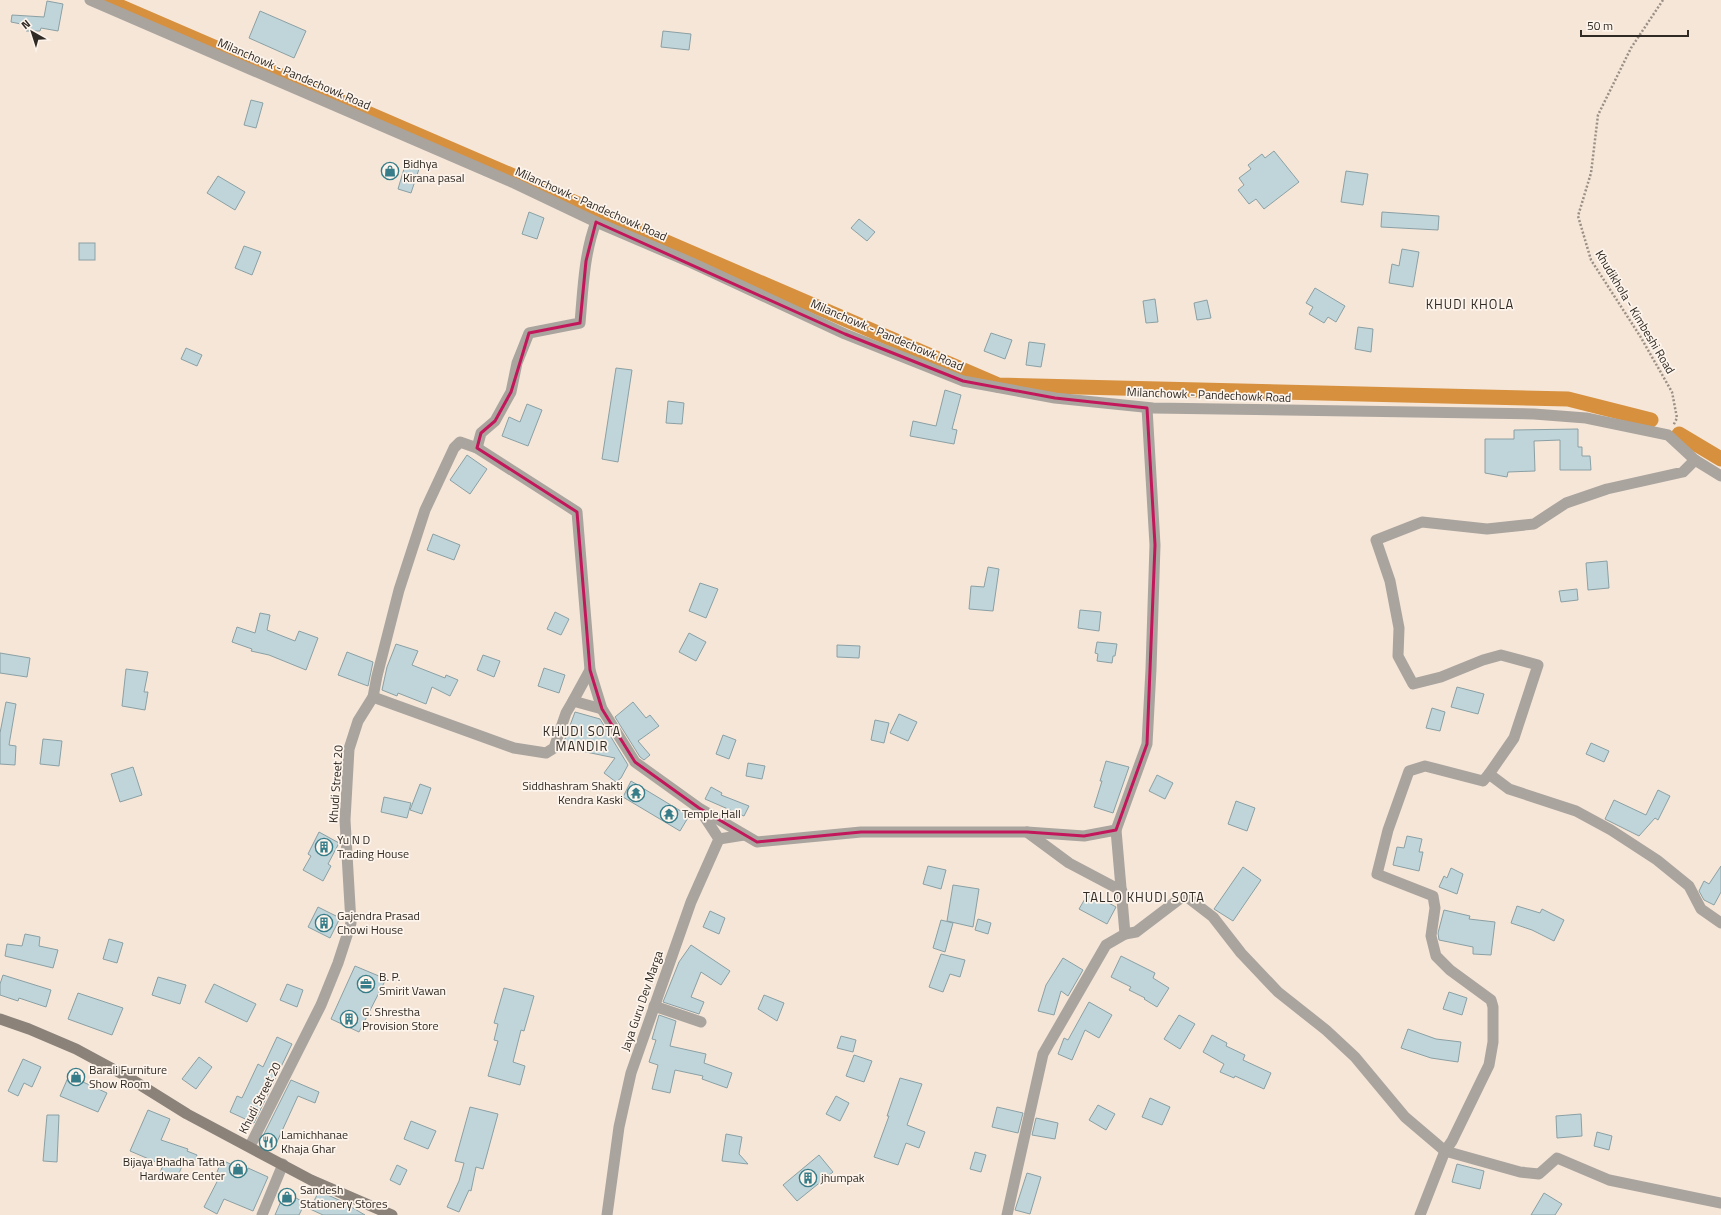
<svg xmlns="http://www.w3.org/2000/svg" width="1721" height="1215" font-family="'Titillium Web',sans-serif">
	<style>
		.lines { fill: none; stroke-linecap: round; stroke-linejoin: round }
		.canal { stroke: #d7903e; stroke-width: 15 }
		.building { fill: #bfd5d9; stroke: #8ba0a4 }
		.path { stroke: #9a8f85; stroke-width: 2.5; stroke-dasharray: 2 2; stroke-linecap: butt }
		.minor { stroke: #aaa49e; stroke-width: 11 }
		.secondary { stroke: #8b827a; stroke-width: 11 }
		.marked { fill: none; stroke: #c2185b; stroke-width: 3; stroke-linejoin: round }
		.labels { text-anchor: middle; stroke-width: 3.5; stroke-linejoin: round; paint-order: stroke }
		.street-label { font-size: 12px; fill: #2f2a24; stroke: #fdf4ec }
		.poi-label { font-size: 12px; fill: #2f2a24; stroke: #fdf4ec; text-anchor: start }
		.neighbourhood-label { font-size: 13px; letter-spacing: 1px; fill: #2f2a24; stroke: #fdf4ec }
	</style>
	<rect width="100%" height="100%" fill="#f5e6d8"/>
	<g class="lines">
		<g class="canal">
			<path d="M105,0l893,385 570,14 83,21"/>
			<path d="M1679,434l42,25"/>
		</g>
	</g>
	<g class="building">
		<path d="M47,1l16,3 -5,27 -17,-3 -1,3h-14v-6l-15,-3 1,-7 32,2z"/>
		<path d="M260,11l46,20 -12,27 -45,-20z"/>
		<path d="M663,31l28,3 -2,16 -28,-3z"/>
		<path d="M251,100l12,3 -7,25 -12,-3z"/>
		<path d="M1274,151l25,31 -35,27 -8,-10 -7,5 -11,-14 6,-5 -5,-7 12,-9 -3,-4 14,-11 3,4z"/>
		<path d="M406,162l14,4 -9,27 -13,-4z"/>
		<path d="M1346,171l22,3 -5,31 -22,-3z"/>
		<path d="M218,176l27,16 -10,18 -28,-17z"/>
		<path d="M529,212l15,6 -7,21 -15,-5z"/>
		<path d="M1382,212l57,4 -1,14 -57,-3z"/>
		<path d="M859,219l16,13 -8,9 -16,-13z"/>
		<rect x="79" y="243" width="16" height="17"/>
		<path d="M244,246l17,6 -9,23 -17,-7z"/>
		<path d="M1402,249l17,3 -6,35 -24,-4 3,-19 7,2z"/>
		<path d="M1315,288l30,18 -9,16 -8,-5 -4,6 -15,-9 4,-7 -7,-4z"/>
		<path d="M1155,299l3,23 -12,1 -3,-22z"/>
		<path d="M1207,300l4,18 -14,2 -3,-17z"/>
		<path d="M1358,327l15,2 -2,23 -16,-3z"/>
		<path d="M991,333l21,7 -7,19 -21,-8z"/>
		<path d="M1029,342l16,2 -4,23 -15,-2z"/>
		<path d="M186,348l16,7 -5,11 -16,-7z"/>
		<path d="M616,368l16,2 -14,92 -16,-3z"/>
		<path d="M945,390l16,5 -9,34 5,1 -3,14 -44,-8 3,-15 23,5z"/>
		<path d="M668,401l16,2 -2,21 -16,-1z"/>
		<path d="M527,404l15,6 -14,36 -26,-10 7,-19 11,5z"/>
		<path d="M1578,429v18h4v9h8l1,14h-31v-30l-26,1 1,30 -27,1 -1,5 -22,-4v-34h29v-9z"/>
		<path d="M467,455l20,14 -17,25 -20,-14z"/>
		<path d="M433,534l27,11 -6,15 -27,-10z"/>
		<path d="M1607,561l2,27 -21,2 -2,-27z"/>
		<path d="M988,567l11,2 -6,42 -24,-2 2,-23 13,1z"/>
		<path d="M700,583l18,6 -12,29 -17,-7z"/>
		<path d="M1577,589l1,11 -17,2 -2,-11z"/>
		<path d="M1080,610l21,2 -2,19 -21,-3z"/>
		<path d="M555,612l14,7 -8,16 -14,-6z"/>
		<path d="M260,613l10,2 -3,15 28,11 4,-10 19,7 -12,32 -37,-15 -18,-4 1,-2 -20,-7 5,-15 18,6z"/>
		<path d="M689,633l17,9 -10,19 -17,-9z"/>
		<path d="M1097,642l20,2 -2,12h-2l-1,7 -15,-2 1,-7 -3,-1z"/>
		<path d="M396,644l22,7 -6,14 33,13 1,-3 12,5 -8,16 -18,-9 -6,17 -28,-11 -1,3 -15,-6 5,-23z"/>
		<path d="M837,645l23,1 -1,12 -22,-1z"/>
		<path d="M347,652l26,10 -5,24 -30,-11z"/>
		<path d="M0,653l30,5 -3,19 -27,-4z"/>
		<path d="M483,655l17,6 -6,16 -17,-7z"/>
		<path d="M544,668l21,7 -6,18 -21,-7z"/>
		<path d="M126,669l22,3 -4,20h4l-3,18 -23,-4z"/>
		<path d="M1457,687l27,7 -6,20 -27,-7z"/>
		<path d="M6,702l10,2 -7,41 7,1 -1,19 -15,-1v-31z"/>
		<path d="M633,702l13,16 4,-3 9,11 -21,15 12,14 -6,5 -4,-3 -25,-40z"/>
		<path d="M1432,708l13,4 -5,19 -14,-3z"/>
		<path d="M575,712l25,7 28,46 -7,13 -5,4 -12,-9 11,-15 -53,-11z"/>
		<path d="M899,714l18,8 -9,19 -18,-8z"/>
		<path d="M875,720l14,3 -5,20 -13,-3z"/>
		<path d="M723,735l13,5 -7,19 -13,-5z"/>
		<path d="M43,739l19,2 -3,25 -19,-2z"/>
		<path d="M1591,743l18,8 -5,11 -18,-8z"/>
		<path d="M1106,761l23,6 -16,46 -19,-6 8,-26h-2z"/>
		<path d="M748,763l17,3 -3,13 -16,-3z"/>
		<path d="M133,767l9,28 -22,7 -9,-28z"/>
		<path d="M1157,775l16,8 -8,16 -16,-8z"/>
		<path d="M631,781l58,35 -9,15 -57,-34z"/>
		<path d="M420,784l11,4 -9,26 -12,-4z"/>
		<path d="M711,787l11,6 -1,2 28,11 -5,10 -39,-17z"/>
		<path d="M1658,790l12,6 -12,24 -3,-2 -16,18 -34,-17 9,-19 32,15z"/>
		<path d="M384,797l27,6 -4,15 -26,-6z"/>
		<path d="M1236,801l19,7 -8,23 -19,-7z"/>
		<path d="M319,832l20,11 -11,21 3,2 -8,15 -20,-11 8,-14 -3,-2z"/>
		<path d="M1407,836l15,3 -3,13h4l-4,19 -26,-6 4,-18 7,1z"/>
		<path d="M928,866l18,4 -5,19 -18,-5z"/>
		<path d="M1721,866v26l-7,13 -10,-5 -5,-9 5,-10 5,3z"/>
		<path d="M1243,867l18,13 -28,41 -19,-12z"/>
		<path d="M1451,868l12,6 -6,20 -18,-7 5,-11 3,2z"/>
		<path d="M953,885l26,4 -6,38 -26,-6z"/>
		<path d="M1089,892l27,15 -9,17 -28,-15z"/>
		<path d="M1517,906l23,7 2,-4 22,11 -10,21 -22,-11 -21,-7z"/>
		<path d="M318,907l22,11 -10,20 -22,-11z"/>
		<path d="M1444,910l26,6 -1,3 26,3 -4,33 -18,-1v-7l-34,-7 -1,-7z"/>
		<path d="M710,911l15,7 -6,16 -16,-7z"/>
		<path d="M978,919l13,4 -3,11 -13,-4z"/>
		<path d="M941,920l12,3 -8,29 -12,-4z"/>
		<path d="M25,934l15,3 -1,9 19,4 -5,18 -48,-12 2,-12 15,2z"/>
		<path d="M109,939l14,4 -6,20 -14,-4z"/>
		<path d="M691,945l39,26 -9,14 -20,-13 -10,25 13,5 -5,12 -36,-12 16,-40z"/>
		<path d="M941,954l24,6 -5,17 -10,-3 -7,18 -14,-5z"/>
		<path d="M1121,956l34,17 -2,5 16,10 -12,19 -13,-8 1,-1 -16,-8 2,-3 -20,-10z"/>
		<path d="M1063,958l20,12 -15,26 -7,-5 -7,24 -16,-4 8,-26z"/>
		<path d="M355,966l31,13 -27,53 -28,-13z"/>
		<path d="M3,975l48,15 -5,17 -27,-9 -1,3 -18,-6v-11z"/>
		<path d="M158,977l28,8 -6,19 -28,-9z"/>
		<path d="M214,984l42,20 -9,18 -42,-20z"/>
		<path d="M287,984l16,6 -6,17 -17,-7z"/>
		<path d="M504,988l30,8 -10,35 -3,-1 -8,32 12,4 -5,19 -32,-9 10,-35 -4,-1 4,-16 -4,-1z"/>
		<path d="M1449,992l18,6 -5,17 -19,-6z"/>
		<path d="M78,993l45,15 -11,27 -44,-16z"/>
		<path d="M764,995l20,8 -7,18 -19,-12z"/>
		<path d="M1089,1002l23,13 -13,23 -14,-8 -13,30 -14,-6 6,-16 4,2z"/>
		<path d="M659,1015l17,6 -6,25 36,8 -2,9 28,10 -5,15 -25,-9 1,-3 -28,-6 -5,23 -18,-4 6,-24 -9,-3 7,-22 -4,-1z"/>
		<path d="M1179,1015l16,9 -15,25 -16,-10z"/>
		<path d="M1408,1029l28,10 25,3 -3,20 -27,-4 -30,-10z"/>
		<path d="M1212,1035l15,8 -1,3 19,9 -2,5 28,13 -7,16 -29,-13 -1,2 -14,-6 4,-8 -21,-12z"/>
		<path d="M841,1036l15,4 -3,12 -16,-4z"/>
		<path d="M277,1037l15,7 -38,79 -24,-11 7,-16 5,2 16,-34 5,3z"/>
		<path d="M854,1055l18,6 -8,21 -18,-6z"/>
		<path d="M199,1057l13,10 -16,22 -14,-10z"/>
		<path d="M23,1059l18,8 -9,20 -8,-4 -6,13 -10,-5z"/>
		<path d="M70,1073l14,6 -1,3 24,11 -9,19 -38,-16z"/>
		<path d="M900,1078l22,6 -15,41 18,7 -6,16 -13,-5 -8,22 -24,-8 15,-41h-2z"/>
		<path d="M291,1080l28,12 -4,11 -17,-7 -22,48 -14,-6z"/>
		<path d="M836,1096l13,7 -9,18 -14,-7z"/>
		<path d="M1150,1098l20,9 -8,18 -20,-8z"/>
		<path d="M1098,1105l17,9 -9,16 -17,-10z"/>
		<path d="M470,1107l28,7 -15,55 -7,-2 -5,24 -2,-1 -10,22 -12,-5 12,-26 5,-18 -9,-2z"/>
		<path d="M997,1107l26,6 -5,20 -26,-6z"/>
		<path d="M148,1110l22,9 -9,21 27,9 -1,2 10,4 -5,12 -9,-4 -6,16 -17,-6 3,-8 -33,-14z"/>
		<path d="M1581,1114l1,22 -25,2 -1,-22z"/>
		<path d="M47,1115h12l-2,47 -14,-1z"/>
		<path d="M1036,1118l22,5 -3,16 -23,-4z"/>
		<path d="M411,1121l25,10 -8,18 -24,-10z"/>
		<path d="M1597,1132l15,4 -3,14 -15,-4z"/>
		<path d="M726,1134l16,3 -3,17 9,10 -26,-3z"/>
		<path d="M975,1152l11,3 -5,17 -11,-3z"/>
		<path d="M819,1155l14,17 -36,29 -14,-16z"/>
		<path d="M222,1160l25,12 1,-4 20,9 -15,34 -29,-12 -7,15 -13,-7 17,-33 -4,-2z"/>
		<path d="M1457,1164l27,7 -4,18 -28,-7z"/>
		<path d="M397,1165l10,5 -7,15 -10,-5z"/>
		<path d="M1027,1173l14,4 -11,37 -15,-4z"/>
		<path d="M319,1191l22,10 24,14h-42l-13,-6z"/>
		<path d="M1544,1193l18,11 -7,11h-24z"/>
		<path d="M284,1194h5l16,9 -6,12h-24z"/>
	</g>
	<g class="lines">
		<path class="path" d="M1663,0l-32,48 -33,67 -7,58 -13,43 13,44 49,76 32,56 5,26 -4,8"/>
		<g class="minor">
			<path d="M90,0l424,183 82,39 96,41 153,71 118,47 92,17 98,10 381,6 52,4 82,17 27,25 26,16"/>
			<path d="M477,448l4,-15 14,-12 16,-29 6,-29 12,-30 51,-10c3,-34 4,-69 16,-101"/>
			<path d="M1695,460l-12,12 -76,17 -41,14 -32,21 -47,5 -65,-7 -46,18 14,41 9,47 -1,28 15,28 28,-7 42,-17 18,-5 37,10 -24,73 -25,36 20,15 67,22 35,19 46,30 32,26 12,23 20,14"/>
			<path d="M373,697l141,51 32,5 8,-5 12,-35 7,-12 29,8"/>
			<path d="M573,701l17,-31"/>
			<path d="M1027,832l42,31 53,28"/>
			<path d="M719,839l25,-4"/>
			<path d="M1125,934l11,-2 46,-35h5l26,20 28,36 37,39 48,38 29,27 50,60 40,34 7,-10 37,-76 4,-23v-35l-2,-7 -41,-30 -14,-14 -5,-20 4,-28 -2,-12 -56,-22 11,-44 21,-59 16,-5 58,15 6,-7"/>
			<path d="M654,1006l47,16"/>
			<path d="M250,1146l71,-141 17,-42 13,-40 -6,-103 4,-71 9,-28 15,-24 4,-21 22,-86 26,-80 29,-62 6,-6 17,6 100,64 13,158 12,39 33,53 64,46 58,34 104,-10h166l57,4 32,-6"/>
			<path d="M262,1215l21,-51"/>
			<path d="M607,1215l12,-88 12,-54 60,-171 28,-63 -19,-29"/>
			<path d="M1007,1215l36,-161 63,-109 19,-11 -9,-104 31,-86 4,-75 4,-124 -8,-137"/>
			<path d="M1420,1215l25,-64 75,21 19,2 18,-16 52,22 112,23"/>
		</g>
		<path class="secondary" d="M0,1019l29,10 47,20 50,27 61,38 124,66 81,35"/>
	</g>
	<path class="marked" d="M596,222l249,112 118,47 92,17 92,10 8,137 -8,199 -31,86 -32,6 -57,-4h-166l-104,10 -58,-34 -64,-46 -33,-53 -12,-39 -13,-158 -100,-64 4,-15 14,-12 16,-29 18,-59 51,-10 6,-62z"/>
	<defs>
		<symbol id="shop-ring" viewBox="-11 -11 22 22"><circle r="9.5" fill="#fdf4ec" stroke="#377d89" stroke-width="1.5"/><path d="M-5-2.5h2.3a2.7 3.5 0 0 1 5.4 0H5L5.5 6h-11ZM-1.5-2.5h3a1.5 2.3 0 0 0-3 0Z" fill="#377d89"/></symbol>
		<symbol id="temple-ring" viewBox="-11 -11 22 22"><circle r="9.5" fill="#fdf4ec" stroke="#377d89" stroke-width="1.5"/><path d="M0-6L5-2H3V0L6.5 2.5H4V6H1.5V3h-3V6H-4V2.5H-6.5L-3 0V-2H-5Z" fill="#377d89"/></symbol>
		<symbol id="building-ring" viewBox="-11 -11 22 22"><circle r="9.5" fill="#fdf4ec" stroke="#377d89" stroke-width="1.5"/><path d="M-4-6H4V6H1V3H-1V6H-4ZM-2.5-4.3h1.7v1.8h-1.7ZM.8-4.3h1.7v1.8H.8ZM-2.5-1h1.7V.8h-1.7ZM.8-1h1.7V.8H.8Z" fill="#377d89"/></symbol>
		<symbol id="office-ring" viewBox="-11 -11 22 22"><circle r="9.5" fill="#fdf4ec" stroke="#377d89" stroke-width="1.5"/><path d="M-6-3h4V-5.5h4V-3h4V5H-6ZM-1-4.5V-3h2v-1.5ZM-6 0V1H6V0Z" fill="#377d89"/></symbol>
		<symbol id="restaurant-ring" viewBox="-11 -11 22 22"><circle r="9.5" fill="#fdf4ec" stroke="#377d89" stroke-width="1.5"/><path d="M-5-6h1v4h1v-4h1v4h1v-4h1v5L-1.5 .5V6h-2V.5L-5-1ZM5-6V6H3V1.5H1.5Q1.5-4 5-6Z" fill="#377d89"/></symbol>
	</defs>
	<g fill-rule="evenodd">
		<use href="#shop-ring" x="380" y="161" width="20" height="20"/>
		<use href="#temple-ring" x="626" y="783" width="20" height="20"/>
		<use href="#temple-ring" x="659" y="804" width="20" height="20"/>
		<use href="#building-ring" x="314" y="837" width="20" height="20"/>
		<use href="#building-ring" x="314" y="913" width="20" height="20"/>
		<use href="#office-ring" x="356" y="974" width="20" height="20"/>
		<use href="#building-ring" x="339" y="1009" width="20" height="20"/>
		<use href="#shop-ring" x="66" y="1067" width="20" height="20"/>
		<use href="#restaurant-ring" x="258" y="1132" width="20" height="20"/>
		<use href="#shop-ring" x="228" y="1159" width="20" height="20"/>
		<use href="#building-ring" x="798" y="1168" width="20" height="20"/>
		<use href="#shop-ring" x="277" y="1187" width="20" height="20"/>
	</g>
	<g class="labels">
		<g class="street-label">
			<text transform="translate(294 74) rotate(23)" y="4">Milanchowk - Pandechowk Road</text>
			<text transform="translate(591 204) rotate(24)" y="4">Milanchowk - Pandechowk Road</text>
			<text transform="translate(1635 312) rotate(59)" y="4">Khudikhola - Kimbeshi Road</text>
			<text transform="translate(887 335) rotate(23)" y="4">Milanchowk - Pandechowk Road</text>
			<text transform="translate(1209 395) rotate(2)" y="4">Milanchowk - Pandechowk Road</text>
			<text transform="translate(336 784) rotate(-86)" y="4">Khudi Street 20</text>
			<text transform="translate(642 1001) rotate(-71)" y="4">Jaya Guru Dev Marga</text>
			<text transform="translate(260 1098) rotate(-63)" y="4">Khudi Street 20</text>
		</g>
		<g class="poi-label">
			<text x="403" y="168">Bidhya<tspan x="403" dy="14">Kirana pasal</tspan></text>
			<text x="623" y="790" text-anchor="end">Siddhashram Shakti<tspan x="623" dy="14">Kendra Kaski</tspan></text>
			<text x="682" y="818">Temple Hall</text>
			<text x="337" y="844">Yu N D<tspan x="337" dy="14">Trading House</tspan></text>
			<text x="337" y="920">Gajendra Prasad<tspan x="337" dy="14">Chowi House</tspan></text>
			<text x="379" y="981">B. P.<tspan x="379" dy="14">Smirit Vawan</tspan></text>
			<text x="362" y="1016">G. Shrestha<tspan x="362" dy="14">Provision Store</tspan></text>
			<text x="89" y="1074">Barali Furniture<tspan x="89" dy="14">Show Room</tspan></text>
			<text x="281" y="1139">Lamichhanae<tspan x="281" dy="14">Khaja Ghar</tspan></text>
			<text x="225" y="1166" text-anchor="end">Bijaya Bhadha Tatha<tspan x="225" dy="14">Hardware Center</tspan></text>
			<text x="821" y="1182">jhumpak</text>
			<text x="300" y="1194">Sandesh<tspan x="300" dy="14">Stationery Stores</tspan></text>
		</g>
		<g class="neighbourhood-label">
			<text x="1470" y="309">KHUDI KHOLA</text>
			<text x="582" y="736">KHUDI SOTA<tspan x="582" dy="15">MANDIR</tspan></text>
			<text x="1144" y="902">TALLO KHUDI SOTA</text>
		</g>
	</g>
	<g transform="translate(32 32) rotate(321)" stroke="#fdf4ec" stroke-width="3" paint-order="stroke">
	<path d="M0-3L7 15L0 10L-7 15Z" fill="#2f2a24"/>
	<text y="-6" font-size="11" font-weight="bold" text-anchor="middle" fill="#2f2a24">N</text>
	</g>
	<path d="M1581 30v6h107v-6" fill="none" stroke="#2f2a24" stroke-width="2"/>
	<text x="1587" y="30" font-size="12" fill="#2f2a24" stroke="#fdf4ec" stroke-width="3" paint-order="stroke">50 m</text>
</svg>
